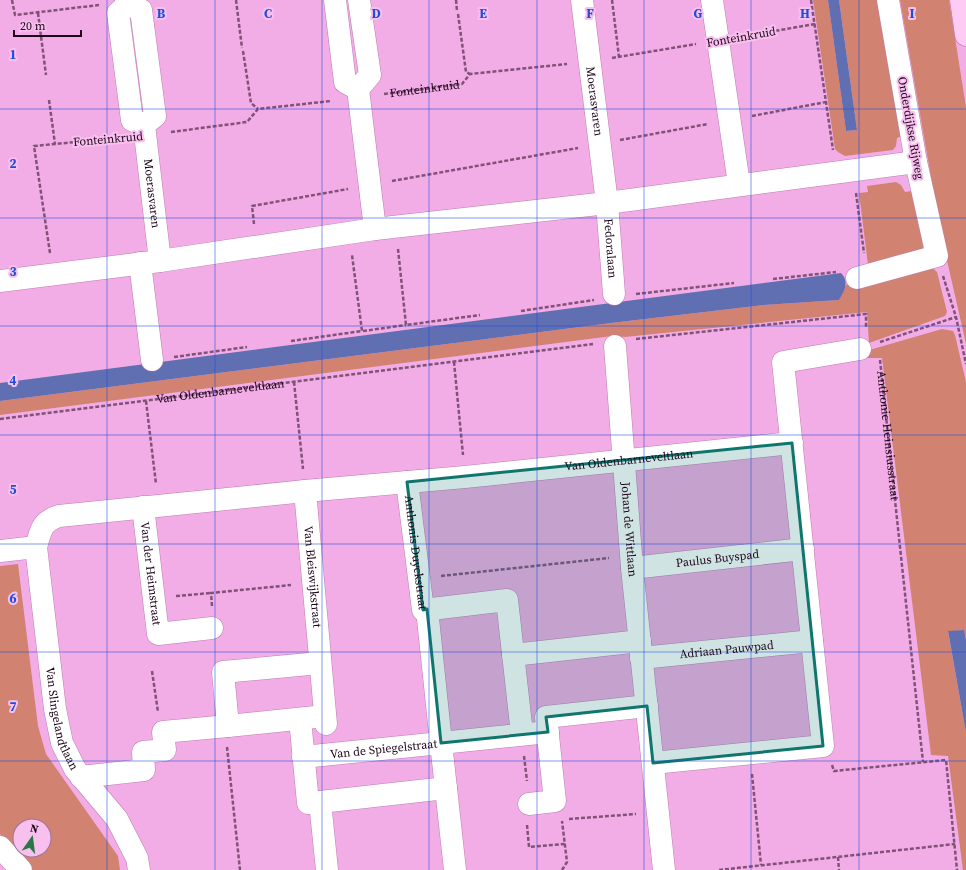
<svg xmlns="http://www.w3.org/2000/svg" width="966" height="870" font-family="'Source Serif 4',serif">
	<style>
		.green { fill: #d28271; fill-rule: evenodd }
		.water { fill: #606fb2 }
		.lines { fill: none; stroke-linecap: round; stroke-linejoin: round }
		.minor-casing { stroke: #be7cb3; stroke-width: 23 }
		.major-casing { stroke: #af6fa4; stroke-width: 23 }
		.path { stroke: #805278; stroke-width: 2.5; stroke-dasharray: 4 2; stroke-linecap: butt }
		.minor { stroke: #fff; stroke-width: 22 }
		.major { stroke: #fecbf5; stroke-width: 22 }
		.marked { fill: #0f766e; fill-opacity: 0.2; stroke: #0f766e; stroke-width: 3; stroke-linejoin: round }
		.grid { fill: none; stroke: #1d4ed8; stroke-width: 1; stroke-opacity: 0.55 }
		.labels { text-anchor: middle; stroke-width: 4; stroke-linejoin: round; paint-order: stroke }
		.street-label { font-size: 12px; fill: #1d051a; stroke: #f8c0ee }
		.grid-label { font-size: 13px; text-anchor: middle; font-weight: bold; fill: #1d4ed8; stroke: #f8c0ee; stroke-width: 4; stroke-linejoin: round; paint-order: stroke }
	</style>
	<rect width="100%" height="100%" fill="#f3ade6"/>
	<g class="green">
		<path d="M813,0h15l18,131 11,-1 -18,-130h43l20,136 -5,2 -1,8 -3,4 -48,6 -7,-4 -3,-3z"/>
		<path d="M900,0h49l17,107v237l-25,-110z"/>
		<path d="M896,182l5,3 4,7 7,-1 11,54v6l-55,14 -9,-72 9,-1 -1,-6z"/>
		<path d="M922,267h9l6,5 10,40 -2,4 -76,27 -2,-31 -242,25 -13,-1 -612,79v-14l611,-78 153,-18 75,-5 7,-15z"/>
		<path d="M942,329l11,2 2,4 11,47v258l-2,-10 -16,2 18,101v137h-3l-15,-114 -17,-1 -49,-397h-16v-7z"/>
		<path d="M18,564l20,162 8,28 72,102 2,14h-89l-31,-36v-268zM20,826h24v24h-24z"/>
	</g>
	<g class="water">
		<path d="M828,0h11l18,130 -11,1z"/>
		<path d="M841,273c9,9 3,18 -2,27l-75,5 -153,18 -611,78v-18z"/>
		<path d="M964,630l2,10v93l-18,-102z"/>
	</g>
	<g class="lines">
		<defs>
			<g id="minor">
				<path id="s4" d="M126,0l1,5 14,5 14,106 -11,9 16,136"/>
				<path d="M335,0l10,82 13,7"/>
				<path d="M359,0l11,75 -12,14 17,140"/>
				<path id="s5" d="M582,0l25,203 7,91"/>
				<path d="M712,0l27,184"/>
				<path d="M127,5l-9,8 14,107 12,5"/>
				<path d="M140,263l12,97"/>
				<path d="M857,278l80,-22 -21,-94 -28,-162"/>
				<path d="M0,281l160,-20 215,-32 232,-26 309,-41"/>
				<path id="s6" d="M615,346l17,222 32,302"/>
				<path id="s7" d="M407,482l16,128 84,-10 15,134"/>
				<path id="s8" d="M305,491l21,233"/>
				<path id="s9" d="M143,507l15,127 54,-6"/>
				<path id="s10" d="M36,547l19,162 7,34 13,26 42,50 20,39 2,12"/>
				<path id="s11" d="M0,551l36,-4c5,-17 5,-25 23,-31l246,-25 160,-14 327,-34"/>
				<path id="s12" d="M632,568l171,-19"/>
				<path d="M427,609l14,134 107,-11"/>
				<path d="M513,655l127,-14"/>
				<path id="s13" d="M641,658l171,-17"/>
				<path d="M320,663l-97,9 5,54 97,-10"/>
				<path d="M300,719l8,84 12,-1 7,68"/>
				<path id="s14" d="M303,757l138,-14 14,127"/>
				<path d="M653,763l170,-17 -40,-384 77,-13"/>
				<path d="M81,777l63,-7 -1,-18 22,-2 -2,-18 65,-6"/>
				<path d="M320,802l126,-14"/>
				<path d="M529,804l26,-3 -9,-84 101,-11"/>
				<path d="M0,847l21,23"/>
			</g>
			<path id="major" d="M961,0l5,35"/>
		</defs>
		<use href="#minor" class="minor-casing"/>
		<use href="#major" class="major-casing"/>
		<g class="path">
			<path d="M12,0l3,15 84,-10"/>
			<path d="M236,0l6,48"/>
			<path d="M456,0l1,11"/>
			<path d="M612,0l7,57"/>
			<path d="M811,0l22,150"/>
			<path d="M38,13l8,62"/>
			<path d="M458,14l8,58 4,2"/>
			<path d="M740,37l75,-13"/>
			<path d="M243,51l8,52 7,6"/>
			<path d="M612,58l84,-14"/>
			<path id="s1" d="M384,94l78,-10 8,-10 97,-10"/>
			<path d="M49,100l6,44"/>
			<path d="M752,116l74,-14"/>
			<path d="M171,132l76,-10 11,-13 73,-8"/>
			<path d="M620,140l88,-16"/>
			<path d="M392,181l186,-33"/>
			<path d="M856,193l8,60"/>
			<path d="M254,224l-2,-18 96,-17"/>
			<path d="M398,249l8,76 74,-10"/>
			<path d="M50,253l-16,-107 84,-8"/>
			<path d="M943,276l13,41 10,47"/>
			<path d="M773,279l63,-7"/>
			<path d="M636,294l98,-11"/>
			<path d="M521,311l73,-11"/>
			<path d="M363,331l43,-6"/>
			<path d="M636,339l230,-25v14"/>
			<path d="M291,341l71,-10 -10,-76"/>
			<path d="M880,342l76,-25"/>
			<path d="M174,357l73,-10"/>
			<path id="s2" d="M880,360l43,402"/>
			<path d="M454,362l9,93"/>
			<path d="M294,382l9,87"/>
			<path d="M146,401l10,83"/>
			<path id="s3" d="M0,419l593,-75"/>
			<path d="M441,576l168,-18"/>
			<path d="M176,596l35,-3"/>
			<path d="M212,606l-1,-13 80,-8"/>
			<path d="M152,671l6,41"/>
			<path d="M227,747l13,123"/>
			<path d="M524,756l3,25"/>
			<path d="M832,765l2,6 112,-11 11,110"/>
			<path d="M752,774l9,91"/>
			<path d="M569,819l67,-5"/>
			<path d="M527,825l2,22 36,-3"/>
			<path d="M838,857l1,13"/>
			<path d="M562,870l5,-8 -5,-41"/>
			<path d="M719,870l236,-26"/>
		</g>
		<use href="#minor" class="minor"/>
		<use href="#major" class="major"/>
	</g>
	<path class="marked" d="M792,443l31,303 -170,17 -6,-57 -101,11 2,15 -107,11 -14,-134 -4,1 -16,-128z"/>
	<path class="grid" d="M107,0v870M215,0v870M322,0v870M429,0v870M537,0v870M644,0v870M751,0v870M859,0v870M0,109h966M0,218h966M0,326h966M0,435h966M0,544h966M0,652h966M0,761h966"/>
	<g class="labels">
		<g class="street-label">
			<text transform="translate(741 37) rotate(-10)" y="4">Fonteinkruid</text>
			<text dy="4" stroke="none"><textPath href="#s1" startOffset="41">Fonteinkruid</textPath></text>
			<text dy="4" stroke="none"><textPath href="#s5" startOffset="102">Moerasvaren</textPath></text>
			<text transform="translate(911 128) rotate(80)" y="4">Onderdijkse Rijweg</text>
			<text transform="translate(108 139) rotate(-5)" y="4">Fonteinkruid</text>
			<text dy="4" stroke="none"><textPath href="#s4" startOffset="210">Moerasvaren</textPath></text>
			<text dy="4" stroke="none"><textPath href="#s5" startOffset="250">Fedoralaan</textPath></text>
			<text dy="4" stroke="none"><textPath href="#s3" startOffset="222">Van Oldenbarneveltlaan</textPath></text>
			<text dy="4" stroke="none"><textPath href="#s2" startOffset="76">Anthonie Heinsiusstraat</textPath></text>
			<text dy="4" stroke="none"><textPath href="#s11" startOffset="650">Van Oldenbarneveltlaan</textPath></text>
			<text dy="4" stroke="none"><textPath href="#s6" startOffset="184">Johan de Wittlaan</textPath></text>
			<text dy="4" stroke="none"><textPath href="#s7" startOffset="71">Anthonis Duyckstraat</textPath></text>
			<text dy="4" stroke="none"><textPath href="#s12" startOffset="86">Paulus Buyspad</textPath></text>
			<text dy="4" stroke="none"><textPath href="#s9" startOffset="67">Van der Heimstraat</textPath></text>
			<text dy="4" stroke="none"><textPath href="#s8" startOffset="86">Van Bleiswijkstraat</textPath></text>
			<text dy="4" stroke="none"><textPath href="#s13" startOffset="86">Adriaan Pauwpad</textPath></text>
			<text dy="4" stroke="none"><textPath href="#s10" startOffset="174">Van Slingelandtlaan</textPath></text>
			<text dy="4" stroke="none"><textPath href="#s14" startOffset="81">Van de Spiegelstraat</textPath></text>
		</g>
	</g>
	<g class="grid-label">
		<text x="161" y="18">B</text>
		<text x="268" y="18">C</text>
		<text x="376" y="18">D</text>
		<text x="483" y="18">E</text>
		<text x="590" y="18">F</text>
		<text x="698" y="18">G</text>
		<text x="805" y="18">H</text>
		<text x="912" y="18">I</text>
		<text x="13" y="59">1</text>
		<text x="13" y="168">2</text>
		<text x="13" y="276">3</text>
		<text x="13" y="385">4</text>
		<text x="13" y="494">5</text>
		<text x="13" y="603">6</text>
		<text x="13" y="711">7</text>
	</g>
	<g transform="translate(32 838) rotate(14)"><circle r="19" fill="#f8c0ee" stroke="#a07599"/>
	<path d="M0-3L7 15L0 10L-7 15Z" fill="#297746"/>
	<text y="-6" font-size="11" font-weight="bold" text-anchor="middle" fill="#1d051a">N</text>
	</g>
	<path d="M14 30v6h67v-6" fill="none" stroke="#1d051a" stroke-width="2"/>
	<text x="20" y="30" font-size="12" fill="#1d051a" stroke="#f8c0ee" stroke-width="3" paint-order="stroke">20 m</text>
</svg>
